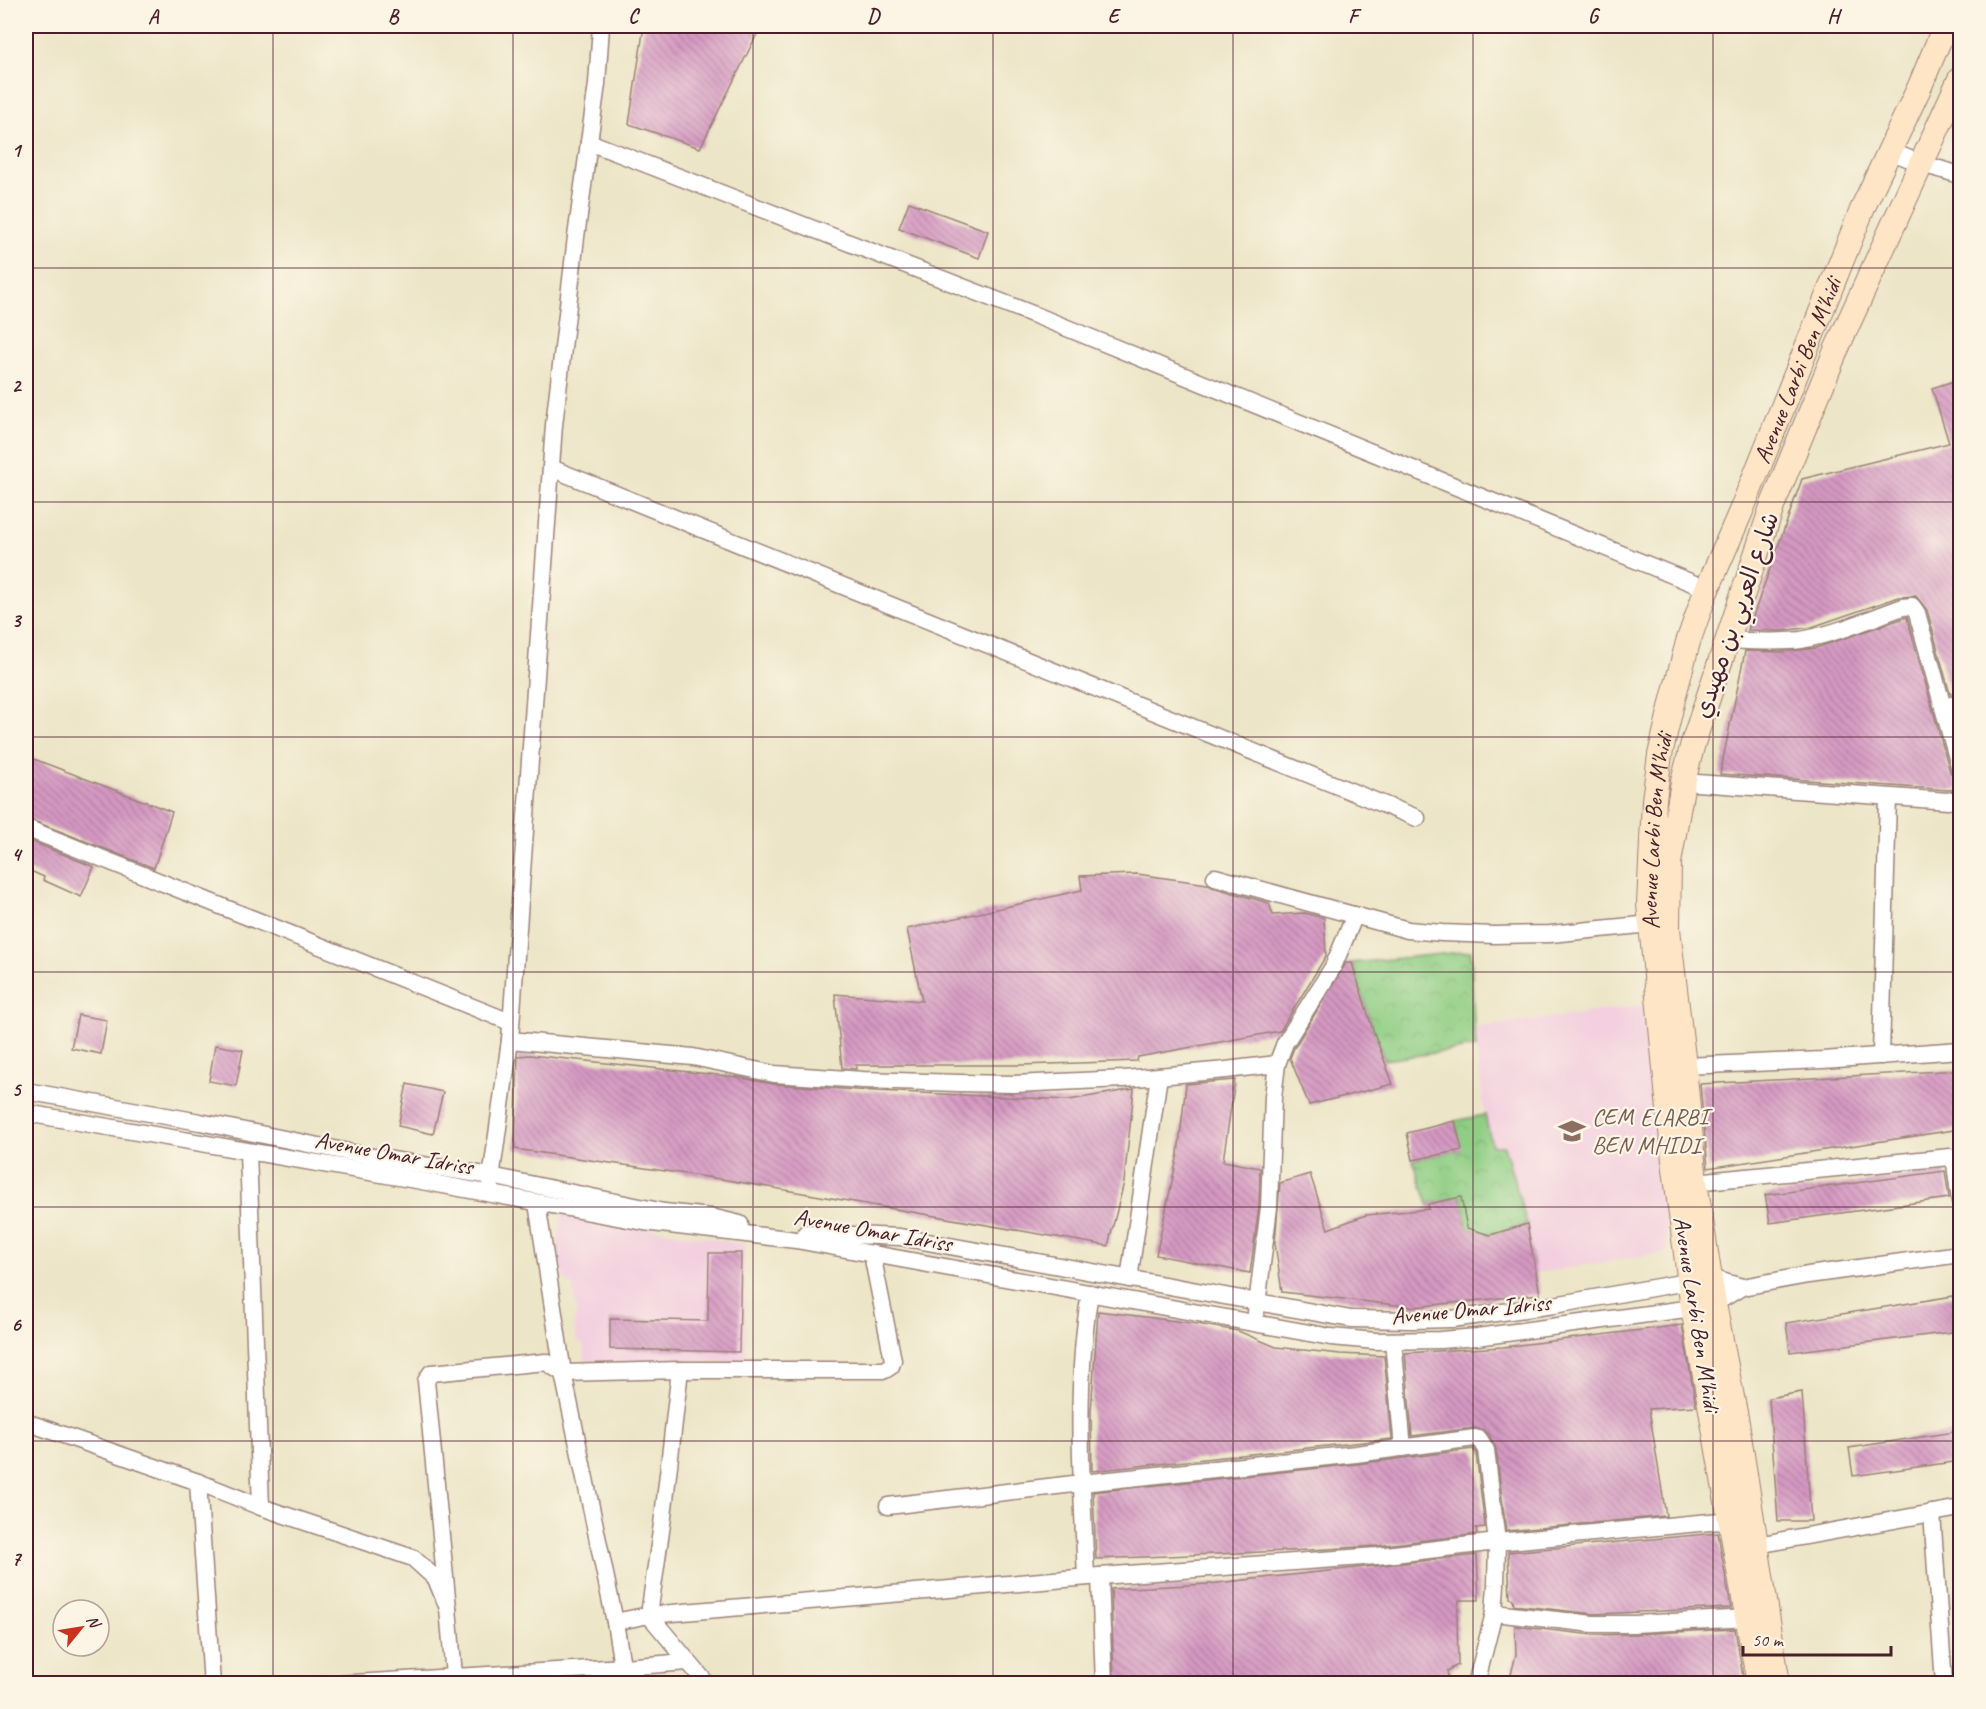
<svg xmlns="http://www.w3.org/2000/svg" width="1986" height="1709" font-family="Caveat,'Playpen Sans Arabic',sans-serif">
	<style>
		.built { fill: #f3cfdf }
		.park { fill: url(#park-crowns); stroke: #6c7658; stroke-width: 1.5 }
		.building { fill: url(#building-back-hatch) }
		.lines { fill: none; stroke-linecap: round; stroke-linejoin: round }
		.street-casing { stroke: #9b8279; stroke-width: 19 }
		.secondary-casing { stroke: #9b8279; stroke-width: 26 }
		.street { stroke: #fff; stroke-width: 16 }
		.secondary { stroke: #fde5c5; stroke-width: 24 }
		.grid { fill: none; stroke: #4a1f2b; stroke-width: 1.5; stroke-opacity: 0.55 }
		.labels { text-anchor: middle; stroke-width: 4.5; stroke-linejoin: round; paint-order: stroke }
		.street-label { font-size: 24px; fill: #4a1f2b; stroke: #fcf5e5 }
		.education-label { font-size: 24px; fill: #785e54; stroke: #fcf5e5; text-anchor: start }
		.neatline { fill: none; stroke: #4a1f2b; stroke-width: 2 }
		.grid-label { font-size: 20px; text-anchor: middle; font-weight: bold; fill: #4a1f2b }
	</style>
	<defs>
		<pattern id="park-crowns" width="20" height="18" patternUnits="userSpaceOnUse" patternTransform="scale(1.5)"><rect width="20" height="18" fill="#8fce84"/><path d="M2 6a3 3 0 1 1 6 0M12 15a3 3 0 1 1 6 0" fill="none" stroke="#7db072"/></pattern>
		<pattern id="building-back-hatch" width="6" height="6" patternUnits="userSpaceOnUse" patternTransform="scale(1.5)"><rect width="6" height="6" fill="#d599c2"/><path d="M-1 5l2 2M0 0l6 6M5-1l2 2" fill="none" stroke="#af7c9e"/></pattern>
	</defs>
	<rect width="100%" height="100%" fill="#fcf5e5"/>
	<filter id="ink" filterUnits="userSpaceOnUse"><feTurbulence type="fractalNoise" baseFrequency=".0167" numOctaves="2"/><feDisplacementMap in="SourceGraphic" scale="12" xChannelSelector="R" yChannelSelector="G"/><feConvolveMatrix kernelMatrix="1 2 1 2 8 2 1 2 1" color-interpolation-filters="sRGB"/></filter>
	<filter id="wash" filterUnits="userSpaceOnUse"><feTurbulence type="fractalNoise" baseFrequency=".008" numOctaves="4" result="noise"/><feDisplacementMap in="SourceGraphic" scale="24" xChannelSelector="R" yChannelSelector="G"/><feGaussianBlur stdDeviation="1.35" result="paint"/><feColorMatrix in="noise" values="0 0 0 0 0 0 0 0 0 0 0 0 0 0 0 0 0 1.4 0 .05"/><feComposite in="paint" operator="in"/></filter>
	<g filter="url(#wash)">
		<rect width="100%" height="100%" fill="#ece5c7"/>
		<g class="built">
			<path d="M1644,1005l24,247 -131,21 -10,-49 -23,-77 -12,-1 -7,-31 -11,-87z"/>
			<path d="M562,1214l182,30 2,119 -53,-2 -107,2 -3,-19 -6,-3 -3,-19 3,-8 -4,-28 -9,-7 -7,-31z"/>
		</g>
		<g class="park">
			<path d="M1471,951l3,77 2,19 -91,13 -12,-30 -21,-67z"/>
			<path d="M1485,1115l7,31h12l23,78 -37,11 -23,-7 -6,-31 -33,7 -15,-44 48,-10 -6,-29z"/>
		</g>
		<g id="blocks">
			<g class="building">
				<path d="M644,26h117l-61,122 -71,-24z"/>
				<path d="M909,202l79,29 -9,27 -80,-30z"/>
				<path d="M1960,379v314l-10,1 -23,-84 -11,-14 -17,1 -87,30 -30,4 -34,-1 54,-151 147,-36 -17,-55z"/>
				<path d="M1907,617l43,155 5,6 3,11 -10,1 -228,-16 25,-123 38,1 33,-4z"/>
				<path d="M26,756l146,56 -18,56 -128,-50z"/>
				<path d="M26,839l68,28 -13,30 -38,-17 1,-3 -18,-8z"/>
				<path d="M1137,874l70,10 5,3 57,16 4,12 32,-2 19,5 2,38 -46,75 -142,26 -1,4 -116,4h-165v4l-14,-1 -7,-74 87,7 -15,-72 175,-39 -2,-14z"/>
				<path d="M1346,963h6l21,67 20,54 -84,21 -19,-47 4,-10z"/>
				<path d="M78,1015l29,5 -6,34 -30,-6z"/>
				<path d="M215,1045l28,5 -7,36 -27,-5z"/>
				<path d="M530,1055l207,22 36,7 83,6 213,10 65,-11 -10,93 -16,64 -381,-66 -212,-31 3,-93z"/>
				<path d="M1960,1070v59l-252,39 -8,-84z"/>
				<path d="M1235,1080l-12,81 37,7 -1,38 -9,67 -94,-18 22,-101 8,-70z"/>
				<path d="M407,1084l36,8 -10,42 -35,-8z"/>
				<path d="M1455,1121l7,29 -49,10 -6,-27z"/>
				<path d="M1945,1171l4,27 -179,25 -5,-28z"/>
				<path d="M1310,1174l18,55 38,-14 63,-6 -1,-5 33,-7 6,31 23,7 37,-11 13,70 -127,13 -131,-15 -7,-49 5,-60z"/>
				<path d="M709,1253h32l-2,99 -129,-3v-30l98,2z"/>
				<path d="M1960,1295v36l-170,21 -4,-29z"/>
				<path d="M1098,1311l94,12 46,8 38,16 64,7 44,2 8,83 -300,32 -1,-59z"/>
				<path d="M1682,1325l14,81 -47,3 17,107 -160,15 -10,-82 -7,-15 -5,-4 -10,-2 -62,8 -7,-83 98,-6z"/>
				<path d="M1802,1392l9,129h-33l-9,-123z"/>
				<path d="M1960,1431v30l-107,15 -4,-28z"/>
				<path d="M1473,1449l3,4 9,74 -9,1 1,6 -101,12 -66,4 -214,9 -3,-67 264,-28z"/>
				<path d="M1718,1533l13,75 -137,6 -80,-9 -1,-6 -3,-1 -2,-46z"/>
				<path d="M1477,1555l2,45h-20l-2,17 1,48 -11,6 2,12h-335l-3,-94 97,-5z"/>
				<path d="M1515,1626l78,9 42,-1 100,-5 9,54h-235l7,-29z"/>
			</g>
		</g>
	</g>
	<g filter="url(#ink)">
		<use href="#blocks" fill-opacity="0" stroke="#9b8279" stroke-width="1.5"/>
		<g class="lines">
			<defs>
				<g id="street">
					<path d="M589,142l451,175 667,272"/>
					<path d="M1890,151l32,13 38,11"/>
					<path d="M551,468l866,350"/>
					<path d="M1727,640c24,1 49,3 74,0 35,-6 68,-21 102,-33l9,-1 5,7 43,156"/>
					<path d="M1943,707l17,-4"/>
					<path d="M1683,782l265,19 12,-2"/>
					<path d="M26,828l484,194"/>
					<path d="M1215,877l193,53 34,3 52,2 56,-1 101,-10"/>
					<path d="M510,1040l183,17 81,17 89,6 96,3 55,1 110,-5 102,-9 51,-6"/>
					<path d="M1881,1056l7,-259"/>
					<path d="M1684,1066l139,-6 137,-10"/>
					<path d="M26,1091l174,31 173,35 118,19 173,36 47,5 29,7"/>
					<path d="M26,1113l390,67 228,42 152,18 535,97 45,4 64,-1 37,-3 216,-29 21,-4 28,-17 66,-12 152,-21"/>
					<path d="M248,1152l13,355"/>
					<path d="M1695,1182l255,-25 5,7 5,37"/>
					<path d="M490,1186l20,-146 44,-615 22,-188 21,-153 4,-58"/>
					<path d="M537,1203l26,170 52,249 10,62"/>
					<path d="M806,1233l94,4 451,82 62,1 39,-1 102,-14 156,-27 32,9"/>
					<path d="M1129,1279l30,-203"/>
					<path d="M1256,1313l13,-106 4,-110 4,-33 8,-21 48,-76 22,-52"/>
					<path d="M1393,1341l10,107"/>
					<path d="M680,1370l-17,147 -14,98 58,69"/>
					<path d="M26,1422l172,60 63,25 152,51 23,21 12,29 6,68"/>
					<path d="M198,1482l14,202"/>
					<path d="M888,1506l194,-23 274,-29 119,-16 5,2 6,10 11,92 -1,43 -2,28 -18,71"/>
					<path d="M1932,1513l12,171"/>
					<path d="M1757,1545l203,-37"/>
					<path d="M1100,1576l4,108"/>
					<path d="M1086,1577c-4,-94 -12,-190 4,-284"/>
					<path d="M448,1608l-22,-227 5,-8 115,-11 17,11 117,-3h205l6,-4 2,-6 -21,-106"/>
					<path d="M1494,1613l99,11h41l115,-6"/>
					<path d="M615,1622l34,-7 451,-39 277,-20 120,-14 234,-22"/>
					<path d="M338,1684l286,-17 63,-5"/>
				</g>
				<g id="secondary">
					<path id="s1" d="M1759,1684l-66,-376 -19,-147 -25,-257 5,-104 6,-45 13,-56 15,-57 17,-48 36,-83 123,-306 56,-119 25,-60"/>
					<path d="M1778,1684l-41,-261 -23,-119 -19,-122 -11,-116 -16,-137 1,-66 14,-81 10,-39 80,-239 64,-156 123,-269"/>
				</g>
			</defs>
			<use href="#street" class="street-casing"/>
			<use href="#secondary" class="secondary-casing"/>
			<use href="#street" class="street"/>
			<use href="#secondary" class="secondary"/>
		</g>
	</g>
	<path class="grid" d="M273,26v1658M513,26v1658M753,26v1658M993,26v1658M1233,26v1658M1473,26v1658M1713,26v1658M26,268h1934M26,502h1934M26,737h1934M26,972h1934M26,1207h1934M26,1441h1934"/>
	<defs>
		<symbol id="school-bare" viewBox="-9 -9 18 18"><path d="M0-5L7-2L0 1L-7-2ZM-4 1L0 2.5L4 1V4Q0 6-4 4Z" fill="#8d6e63" stroke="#fcf5e5" stroke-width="2.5" paint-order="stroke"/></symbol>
	</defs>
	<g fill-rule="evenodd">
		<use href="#school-bare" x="1553" y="1112" width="38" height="38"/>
	</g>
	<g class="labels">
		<g class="street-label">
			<text dy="8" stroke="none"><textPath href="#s1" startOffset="1347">Avenue Larbi Ben M'hidi</textPath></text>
			<text transform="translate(1736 615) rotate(-71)" y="8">شارع العربي بن مهيدي</text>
			<text dy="8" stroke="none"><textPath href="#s1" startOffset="861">Avenue Larbi Ben M'hidi</textPath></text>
			<text transform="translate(394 1153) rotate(10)" y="8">Avenue Omar Idriss</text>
			<text transform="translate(873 1230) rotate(10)" y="8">Avenue Omar Idriss</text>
			<text transform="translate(1471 1309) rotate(-5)" y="8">Avenue Omar Idriss</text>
			<text transform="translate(1697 1314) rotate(81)" y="8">Avenue Larbi Ben M'hidi</text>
		</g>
		<g class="education-label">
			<text x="1592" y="1125">CEM ELARBI<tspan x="1592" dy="28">BEN MHIDI</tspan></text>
		</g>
	</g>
	<rect width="1986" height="1709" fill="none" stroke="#fcf5e5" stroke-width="66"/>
	<g transform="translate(81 1628) rotate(60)"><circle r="28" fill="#fcf5e5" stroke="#b59f9b" stroke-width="1.5"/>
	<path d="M0-4.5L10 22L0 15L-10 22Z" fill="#c8321e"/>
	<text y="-9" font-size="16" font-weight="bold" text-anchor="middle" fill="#4a1f2b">N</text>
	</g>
	<path d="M1743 1646v9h148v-9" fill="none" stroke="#4a1f2b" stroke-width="3"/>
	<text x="1752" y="1646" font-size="18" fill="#4a1f2b" stroke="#fcf5e5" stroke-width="4.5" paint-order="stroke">50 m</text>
	<rect x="33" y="33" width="1920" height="1643" class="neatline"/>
	<g class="grid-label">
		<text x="153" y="23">A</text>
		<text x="393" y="23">B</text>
		<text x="633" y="23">C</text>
		<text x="873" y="23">D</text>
		<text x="1113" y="23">E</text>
		<text x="1353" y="23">F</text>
		<text x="1593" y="23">G</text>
		<text x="1833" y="23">H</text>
		<text x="16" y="157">1</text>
		<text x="16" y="392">2</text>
		<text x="16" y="627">3</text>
		<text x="16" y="861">4</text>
		<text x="16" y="1096">5</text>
		<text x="16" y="1331">6</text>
		<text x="16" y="1565">7</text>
	</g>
</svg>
